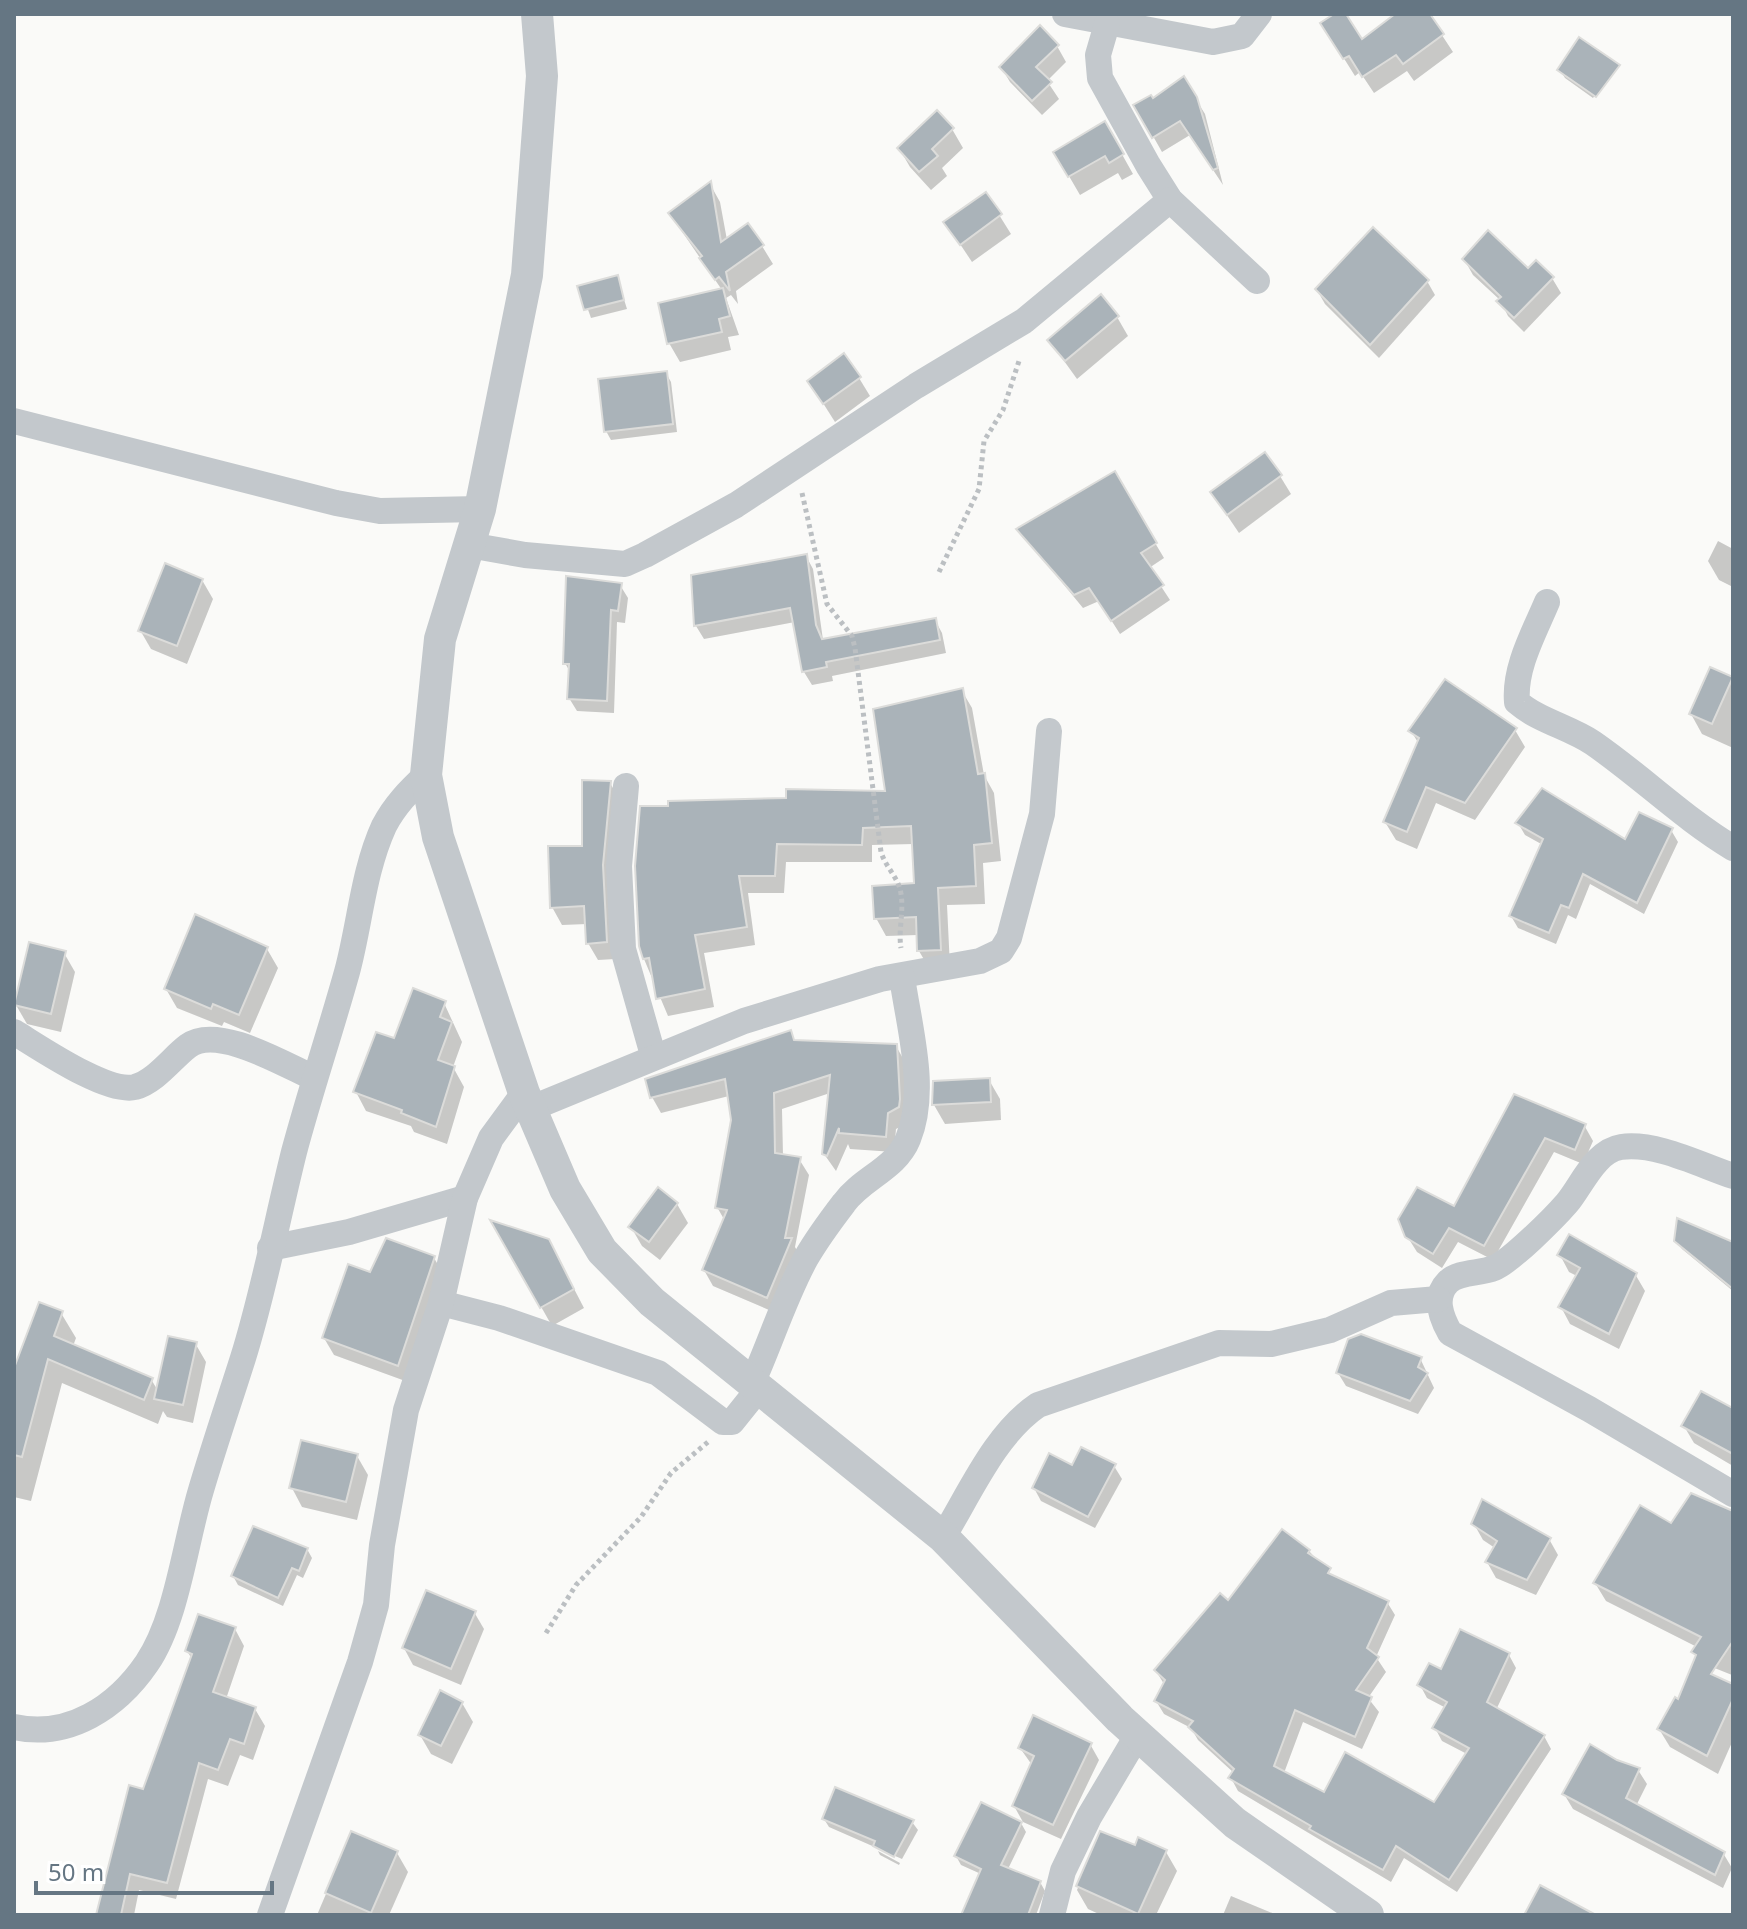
<svg xmlns="http://www.w3.org/2000/svg" width="1747" height="1929" font-family="'Noto Sans',sans-serif">
	<style>
		.shadow { fill: #0003 }
		.building { fill: #aab3b9; stroke: #dcdcda; stroke-width: 2 }
		.lines { fill: none; stroke-linecap: round; stroke-linejoin: round }
		.path { stroke: #bbbfc2; stroke-width: 5; stroke-dasharray: 4 4; stroke-linecap: butt }
		.minor { stroke: #c3c8cc; stroke-width: 26 }
		.tertiary { stroke: #c3c8cc; stroke-width: 32 }
	</style>
	<rect width="100%" height="100%" fill="#fafaf8"/>
	<g class="shadow">
		<path d="M1338,14h5l18,28 38,-28h29l25,38 -39,29 -7,-10 -33,22 -14,-21 -5,4 -22,-35z"/>
		<path d="M1057,46l9,16 -19,19 12,18 -17,16 -32,-33 -9,-15z"/>
		<path d="M1614,68l-21,30 -28,-20 -5,-8z"/>
		<path d="M1195,98l10,16 18,71 -33,-50 -28,17 -26,-46 16,-6z"/>
		<path d="M1105,124l28,50 -11,6 -4,-7 -38,22 -25,-43z"/>
		<path d="M952,129l11,19 -21,20 5,8 -16,14 -21,-23 -11,-19z"/>
		<path d="M710,184l10,18 7,38 35,6 11,18 -37,27 2,13 -7,-9 -5,3 13,37 -11,2 3,13 -51,12 -11,-19 53,-53 -52,-76z"/>
		<path d="M986,194l25,40 -39,28 -26,-39z"/>
		<path d="M1464,259l88,19 9,15 -37,39 -16,-16 -8,-16 -27,-25z"/>
		<path d="M617,277l10,32 -36,9 -11,-31z"/>
		<path d="M1427,281l8,14 -56,63 -54,-54 -8,-14z"/>
		<path d="M1117,317l11,19 -51,43 -28,-39z"/>
		<path d="M666,373l5,9 6,50 -66,8 -5,-9z"/>
		<path d="M859,378l11,18 -35,26 -26,-41z"/>
		<path d="M1114,474l50,84 -15,10 21,32 -50,34 -21,-33 -16,7 -64,-78z"/>
		<path d="M1280,476l11,18 -52,39 -27,-40z"/>
		<path d="M1718,541l15,8v38l-14,-7 -11,-19z"/>
		<path d="M806,556l7,13 10,71 112,-20 7,13 4,20 -114,23 1,5 -21,4 -8,-13 -9,-50 -91,17 -8,-13z"/>
		<path d="M202,580l11,19 -26,65 -36,-15 -11,-19z"/>
		<path d="M620,585l8,13 -3,25 -8,-1 -3,91 -37,-2 -8,-13 1,-26 -5,-9z"/>
		<path d="M1711,670l22,11v67l-31,-14 -11,-20z"/>
		<path d="M962,691l10,17 12,67 10,18 7,68 -18,2 2,41 -38,1 3,62 -21,1 -10,-17 -1,-16 -32,1 -10,-18 40,-33 -2,-41 -42,1v17h-86l-2,31h-36l7,52 -51,8 10,54 -46,9 -24,-57 144,-159 100,-7z"/>
		<path d="M1515,730l10,17 -50,73 -39,-17 -19,46 -21,-9 -11,-18 34,-78 -8,-13z"/>
		<path d="M610,783l10,17 -5,159 -17,1 -10,-17 -1,-19 -25,1 -10,-18 32,-59z"/>
		<path d="M1518,823l108,19 45,-12 7,12 -34,72 -54,-30 -14,35 -8,-4 -12,29 -38,-16 -7,-12 32,-71 -18,-10z"/>
		<path d="M267,949l11,19 -28,65 -26,-11 -2,4 -45,-18 -11,-19z"/>
		<path d="M64,953l11,19 -14,60 -34,-8 -11,-19z"/>
		<path d="M444,1003l18,39 -9,25 11,20 -17,57 -33,-12 -3,-6 -45,-15 -10,-19 39,-51z"/>
		<path d="M790,1033l5,9 101,4 9,16 3,61 -12,6 -2,23 -44,-3 -2,-5 -12,27 -12,-17 6,-61 -48,16 1,47 16,3 10,16 -14,72 5,9 -24,57 -63,-27 -9,-16 21,-49 -8,-14 16,-87 -4,-24 -68,17 -9,-16z"/>
		<path d="M989,1080l11,19 1,21 -56,4 -11,-19z"/>
		<path d="M1515,1096l69,29 9,16 -10,23 -29,-12 -61,108 -35,-18 -16,26 -25,-16 -10,-16 48,-27z"/>
		<path d="M677,1204l11,19 -28,37 -18,-14 -11,-19z"/>
		<path d="M494,1224l65,36 25,48 -32,18z"/>
		<path d="M1676,1240l57,5v46l-51,-42z"/>
		<path d="M1560,1255l75,19 10,17 -26,58 -49,-25 -9,-17 16,-31 -8,-4z"/>
		<path d="M434,1258l10,17 -36,107 -74,-27 -10,-17 47,-64z"/>
		<path d="M61,1313l15,25 -3,8 78,33 7,12 37,-48 11,19 -13,61 -26,-6 -4,-6 -5,13 -96,-41 -31,118 -17,-4v-123z"/>
		<path d="M1420,1358l14,30 -16,26 -72,-28 -8,-13z"/>
		<path d="M1733,1411v55l-39,-23 -10,-17z"/>
		<path d="M357,1456l11,19 -11,45 -55,-13 -10,-19z"/>
		<path d="M1114,1466l8,13 -27,49 -54,-27 -7,-13z"/>
		<path d="M1733,1513v160l-1,2 -25,-10 -10,-18 -91,-46 -11,-18 77,-57z"/>
		<path d="M1474,1524l75,15 9,16 -22,40 -40,-17 -9,-16 8,-14 -12,-8z"/>
		<path d="M307,1549l5,9 -9,20 -6,-3 -14,31 -45,-21 -5,-9z"/>
		<path d="M1309,1551l26,28 52,23 8,13 -19,42 10,15 -18,26 11,14 -17,37 -59,-27 -19,51 41,21 110,11 32,-51 -25,-13 -7,-13 11,-20 -19,-10 -7,-13 22,-13 67,-17 7,13 -20,42 48,26 7,13 -94,143 -53,-34 -13,24 -153,-91 -7,-13 3,-5 -36,-33 -7,-12 -27,-14 -8,-13 8,-17 -8,-13 72,-68z"/>
		<path d="M474,1612l10,17 -23,56 -48,-20 -9,-17z"/>
		<path d="M235,1629l9,17 -18,53 29,10 10,17 -12,34 -13,-5 -12,31 -20,-7 -32,120 -37,-9 -5,25h-36l94,-256 -5,-8z"/>
		<path d="M1732,1700l1,40 -15,34 -48,-27 -11,-18 20,-27z"/>
		<path d="M462,1703l11,19 -21,42 -21,-10 -11,-19z"/>
		<path d="M1090,1744l9,16 -38,79 -38,-17 -9,-16 18,-41 -12,-17z"/>
		<path d="M1591,1746l47,24 9,14 -11,22 87,47 9,15 -9,20 -150,-79 -9,-15z"/>
		<path d="M824,1819l88,3 6,8 -16,29 -73,-32z"/>
		<path d="M1021,1823l5,9 -18,37 32,13 5,9 -9,24h-51l-4,-41 -20,-9 -5,-9z"/>
		<path d="M352,1833l45,20 11,19 -19,43h-72z"/>
		<path d="M1101,1833l35,15 30,4 11,19 -21,44h-55l-13,-6 -11,-19z"/>
		<path d="M878,1851l22,12 -1,2 -19,-10z"/>
		<path d="M1231,1896l46,19h-54z"/>
	</g>
	<g class="building">
		<path d="M1334,14h12l16,25 33,-25h35l14,20 -41,30 -7,-9 -34,22 -13,-21 -6,3 -23,-36z"/>
		<path d="M1040,25l19,20 -23,22 16,15 -20,19 -33,-34z"/>
		<path d="M1579,37l41,28 -24,32 -39,-27z"/>
		<path d="M1184,76l13,21 21,71 -5,2 -33,-49 -28,17 -19,-33 18,-10 2,3z"/>
		<path d="M937,110l17,18 -22,21 6,7 -19,16 -22,-24z"/>
		<path d="M1105,121l19,33 -15,9 -4,-7 -37,21 -15,-25z"/>
		<path d="M711,181l10,61 27,-19 16,22 -38,27 4,19 -11,-14 -4,3 -16,-22 3,-2 -34,-43z"/>
		<path d="M986,192l16,22 -42,31 -17,-23z"/>
		<path d="M1373,227l56,53 -59,65 -55,-56z"/>
		<path d="M1488,230l40,38 8,-8 18,17 -40,41 -18,-17 5,-4 -39,-38z"/>
		<path d="M618,275l6,25 -40,10 -7,-24z"/>
		<path d="M723,288l7,28 -11,3 3,13 -55,12 -9,-41z"/>
		<path d="M1101,294l18,22 -54,45 -18,-21z"/>
		<path d="M844,353l17,24 -38,27 -16,-23z"/>
		<path d="M667,371l6,53 -69,8 -6,-53z"/>
		<path d="M1265,452l17,23 -55,40 -17,-23z"/>
		<path d="M1115,471l42,72 -16,10 23,32 -53,36 -22,-33 -15,7 -58,-66z"/>
		<path d="M807,554l9,71 6,14 114,-21 4,22 -114,22 1,5 -25,5 -12,-64 -96,18 -3,-51z"/>
		<path d="M165,563l38,16 -26,67 -39,-15z"/>
		<path d="M566,576l56,7 -4,28 -7,-1 -4,91 -40,-2 2,-35h-6z"/>
		<path d="M1710,667l23,10 -21,47 -23,-10z"/>
		<path d="M1445,679l72,49 -52,75 -39,-16 -19,45 -24,-10 36,-84 -11,-7z"/>
		<path d="M963,688l15,86 7,-1 7,70 -18,2 2,41 -38,2 3,62 -24,1 -1,-34 -42,2 -2,-33 42,-3 -3,-57 -48,2 -1,17 -85,-1 -2,32h-36l8,51 -52,8 10,54 -49,10 -7,-41 -6,1 -4,-13 -4,-80 5,-60h28v-5l118,-3v-9l99,2 -12,-82z"/>
		<path d="M582,780l29,1 -8,84 4,77 -21,2 -2,-38 -34,2 -2,-62h34z"/>
		<path d="M1542,788l83,51 14,-27 34,16 -36,75 -54,-29 -14,34 -8,-3 -12,28 -40,-17 34,-77 -28,-16z"/>
		<path d="M195,914l73,33 -29,68 -26,-11 -2,5 -47,-20z"/>
		<path d="M29,942l37,9 -15,63 -37,-9z"/>
		<path d="M413,988l33,13 -6,16 12,5 -14,38 17,6 -19,61 -35,-14 1,-3 -49,-18 23,-60 18,6z"/>
		<path d="M791,1030l3,10 103,4 3,55 -1,8 -11,6 -2,24 -47,-4v-5l-12,28 -5,-2 8,-79 -56,18 1,60 26,4 -16,81h7l-25,60 -65,-28 25,-60 -12,-2 16,-88 -6,-41 -75,19 -5,-19z"/>
		<path d="M990,1078l1,24 -59,3 1,-24z"/>
		<path d="M1514,1094l72,30 -11,26 -30,-12 -61,108 -35,-18 -16,26 -28,-17 -7,-18 19,-32 37,19z"/>
		<path d="M658,1187l20,16 -29,39 -21,-15z"/>
		<path d="M1677,1218l56,24v47l-59,-48z"/>
		<path d="M490,1220l59,19 25,50 -34,19z"/>
		<path d="M1569,1234l68,39 -28,61 -51,-27 22,-39 -23,-13z"/>
		<path d="M386,1238l49,18 -37,110 -76,-28 26,-74 22,8z"/>
		<path d="M39,1302l24,9 -9,25 99,42 -9,22 -96,-41 -26,98 -8,-2v-87z"/>
		<path d="M1361,1334l61,23 -4,10 10,6 -18,28 -74,-28 12,-34z"/>
		<path d="M168,1336l29,6 -14,63 -29,-6z"/>
		<path d="M1701,1391l32,17v46l-52,-28z"/>
		<path d="M301,1440l57,14 -12,48 -57,-14z"/>
		<path d="M1081,1447l35,17 -28,53 -56,-29 17,-35 23,12z"/>
		<path d="M1691,1493l42,18v130l-22,33 22,10v15l-26,57 -50,-27 18,-32 3,2 18,-44 -5,-3 10,-15 -108,-54 47,-78 31,18z"/>
		<path d="M1482,1499l69,39 -24,42 -42,-18 12,-21 -26,-17z"/>
		<path d="M253,1526l55,22 -9,23 -7,-3 -14,30 -47,-22z"/>
		<path d="M1282,1529l28,21 -2,3 23,15 -3,5 61,28 -22,47 12,9 -23,33 16,7 -17,40 -60,-27 -21,56 50,26 21,-40 89,50 35,-54 -37,-20 15,-26 -30,-17 12,-22 12,6 19,-40 50,24 -23,49 58,33 -96,145 -53,-34 -13,24 -74,-41 2,-3 -83,-48 6,-9 -46,-42 5,-6 -39,-20 11,-21 -11,-10 66,-77 8,7z"/>
		<path d="M426,1590l50,21 -25,58 -49,-21z"/>
		<path d="M198,1614l38,13 -23,65 43,15 -12,37 -14,-5 -12,31 -19,-7 -32,120 -37,-9 -9,41h-25l33,-130 14,4 49,-135 -7,-3z"/>
		<path d="M440,1690l23,12 -22,44 -23,-11z"/>
		<path d="M1033,1715l59,28 -39,82 -41,-19 22,-50 -16,-8z"/>
		<path d="M1590,1744l27,16 23,8 -14,30 99,54 -10,23 -153,-81z"/>
		<path d="M835,1787l79,33 -20,37 -21,-11 2,-5 -53,-22z"/>
		<path d="M981,1802l41,20 -21,43 40,16 -13,34h-67l20,-46 -27,-13z"/>
		<path d="M351,1831l47,20 -27,62 -46,-20z"/>
		<path d="M1100,1831l35,14 3,-8 29,13 -29,64 -62,-28z"/>
		<path d="M1540,1885l56,30h-72z"/>
	</g>
	<g class="lines">
		<g class="path">
			<path d="M802,493l25,111 25,32 3,12 26,204c5,16 18,26 20,42 3,18 -3,36 0,54"/>
			<path d="M939,572l40,-83 5,-48 19,-31 17,-52"/>
			<path d="M546,1633l30,-48 65,-68 30,-44 37,-31"/>
		</g>
		<g class="minor">
			<path d="M1065,14l148,28 29,-6 17,-22"/>
			<path d="M1107,24l-9,31 2,23 48,87 22,35 87,81"/>
			<path d="M14,421l322,82 44,8 100,-2"/>
			<path d="M469,545l56,10 100,9 20,-9 91,-50 180,-119 108,-65 146,-121"/>
			<path d="M1547,602c-13,31 -33,66 -30,100 22,19 52,25 76,41 48,33 90,75 140,105"/>
			<path d="M626,786l-7,80 4,83 30,106"/>
			<path d="M14,1032c25,15 93,62 121,55 21,-6 37,-29 53,-41 29,-22 97,19 126,32"/>
			<path d="M532,1108l212,-87 136,-42 100,-18 21,-10 8,-13 33,-124 7,-83"/>
			<path d="M1733,1176c-33,-11 -77,-34 -112,-29 -26,4 -39,38 -54,56 -13,15 -57,59 -73,65 -14,6 -35,3 -46,14 -15,15 -7,35 2,51l139,76 144,85"/>
			<path d="M270,1248l79,-16 116,-34"/>
			<path d="M441,1303l58,15 159,55 65,49h9l28,-35"/>
			<path d="M753,1381c18,-40 32,-85 53,-123 11,-19 25,-38 38,-55 18,-25 52,-34 64,-64 20,-49 1,-112 -6,-162"/>
			<path d="M943,1537c27,-44 52,-103 95,-132l181,-62 52,1 59,-14 61,-27 47,-4"/>
			<path d="M14,1727c55,12 103,-20 133,-64 30,-44 38,-120 54,-173 13,-44 28,-88 42,-132 21,-67 34,-138 51,-206 16,-60 36,-119 53,-180 13,-48 16,-100 37,-146 11,-21 25,-35 42,-51"/>
			<path d="M270,1915l90,-253 16,-57 6,-60 24,-135 35,-107 24,-105 26,-60 33,-45"/>
			<path d="M1052,1915l11,-44 26,-54 48,-81"/>
		</g>
		<path class="tertiary" d="M537,14l5,62 -15,199 -47,234 -40,130 -14,136 12,62 86,256 41,96 37,62 50,51 291,235 177,182 115,104 133,92"/>
	</g>
	<rect width="1747" height="1929" fill="none" stroke="#657683" stroke-width="32"/>
	<path d="M36 1881v12h236v-12" fill="none" stroke="#657683" stroke-width="4"/>
	<text x="48" y="1881" font-size="24" fill="#657683" stroke="#ffffff" stroke-width="6" paint-order="stroke">50 m</text>
</svg>
